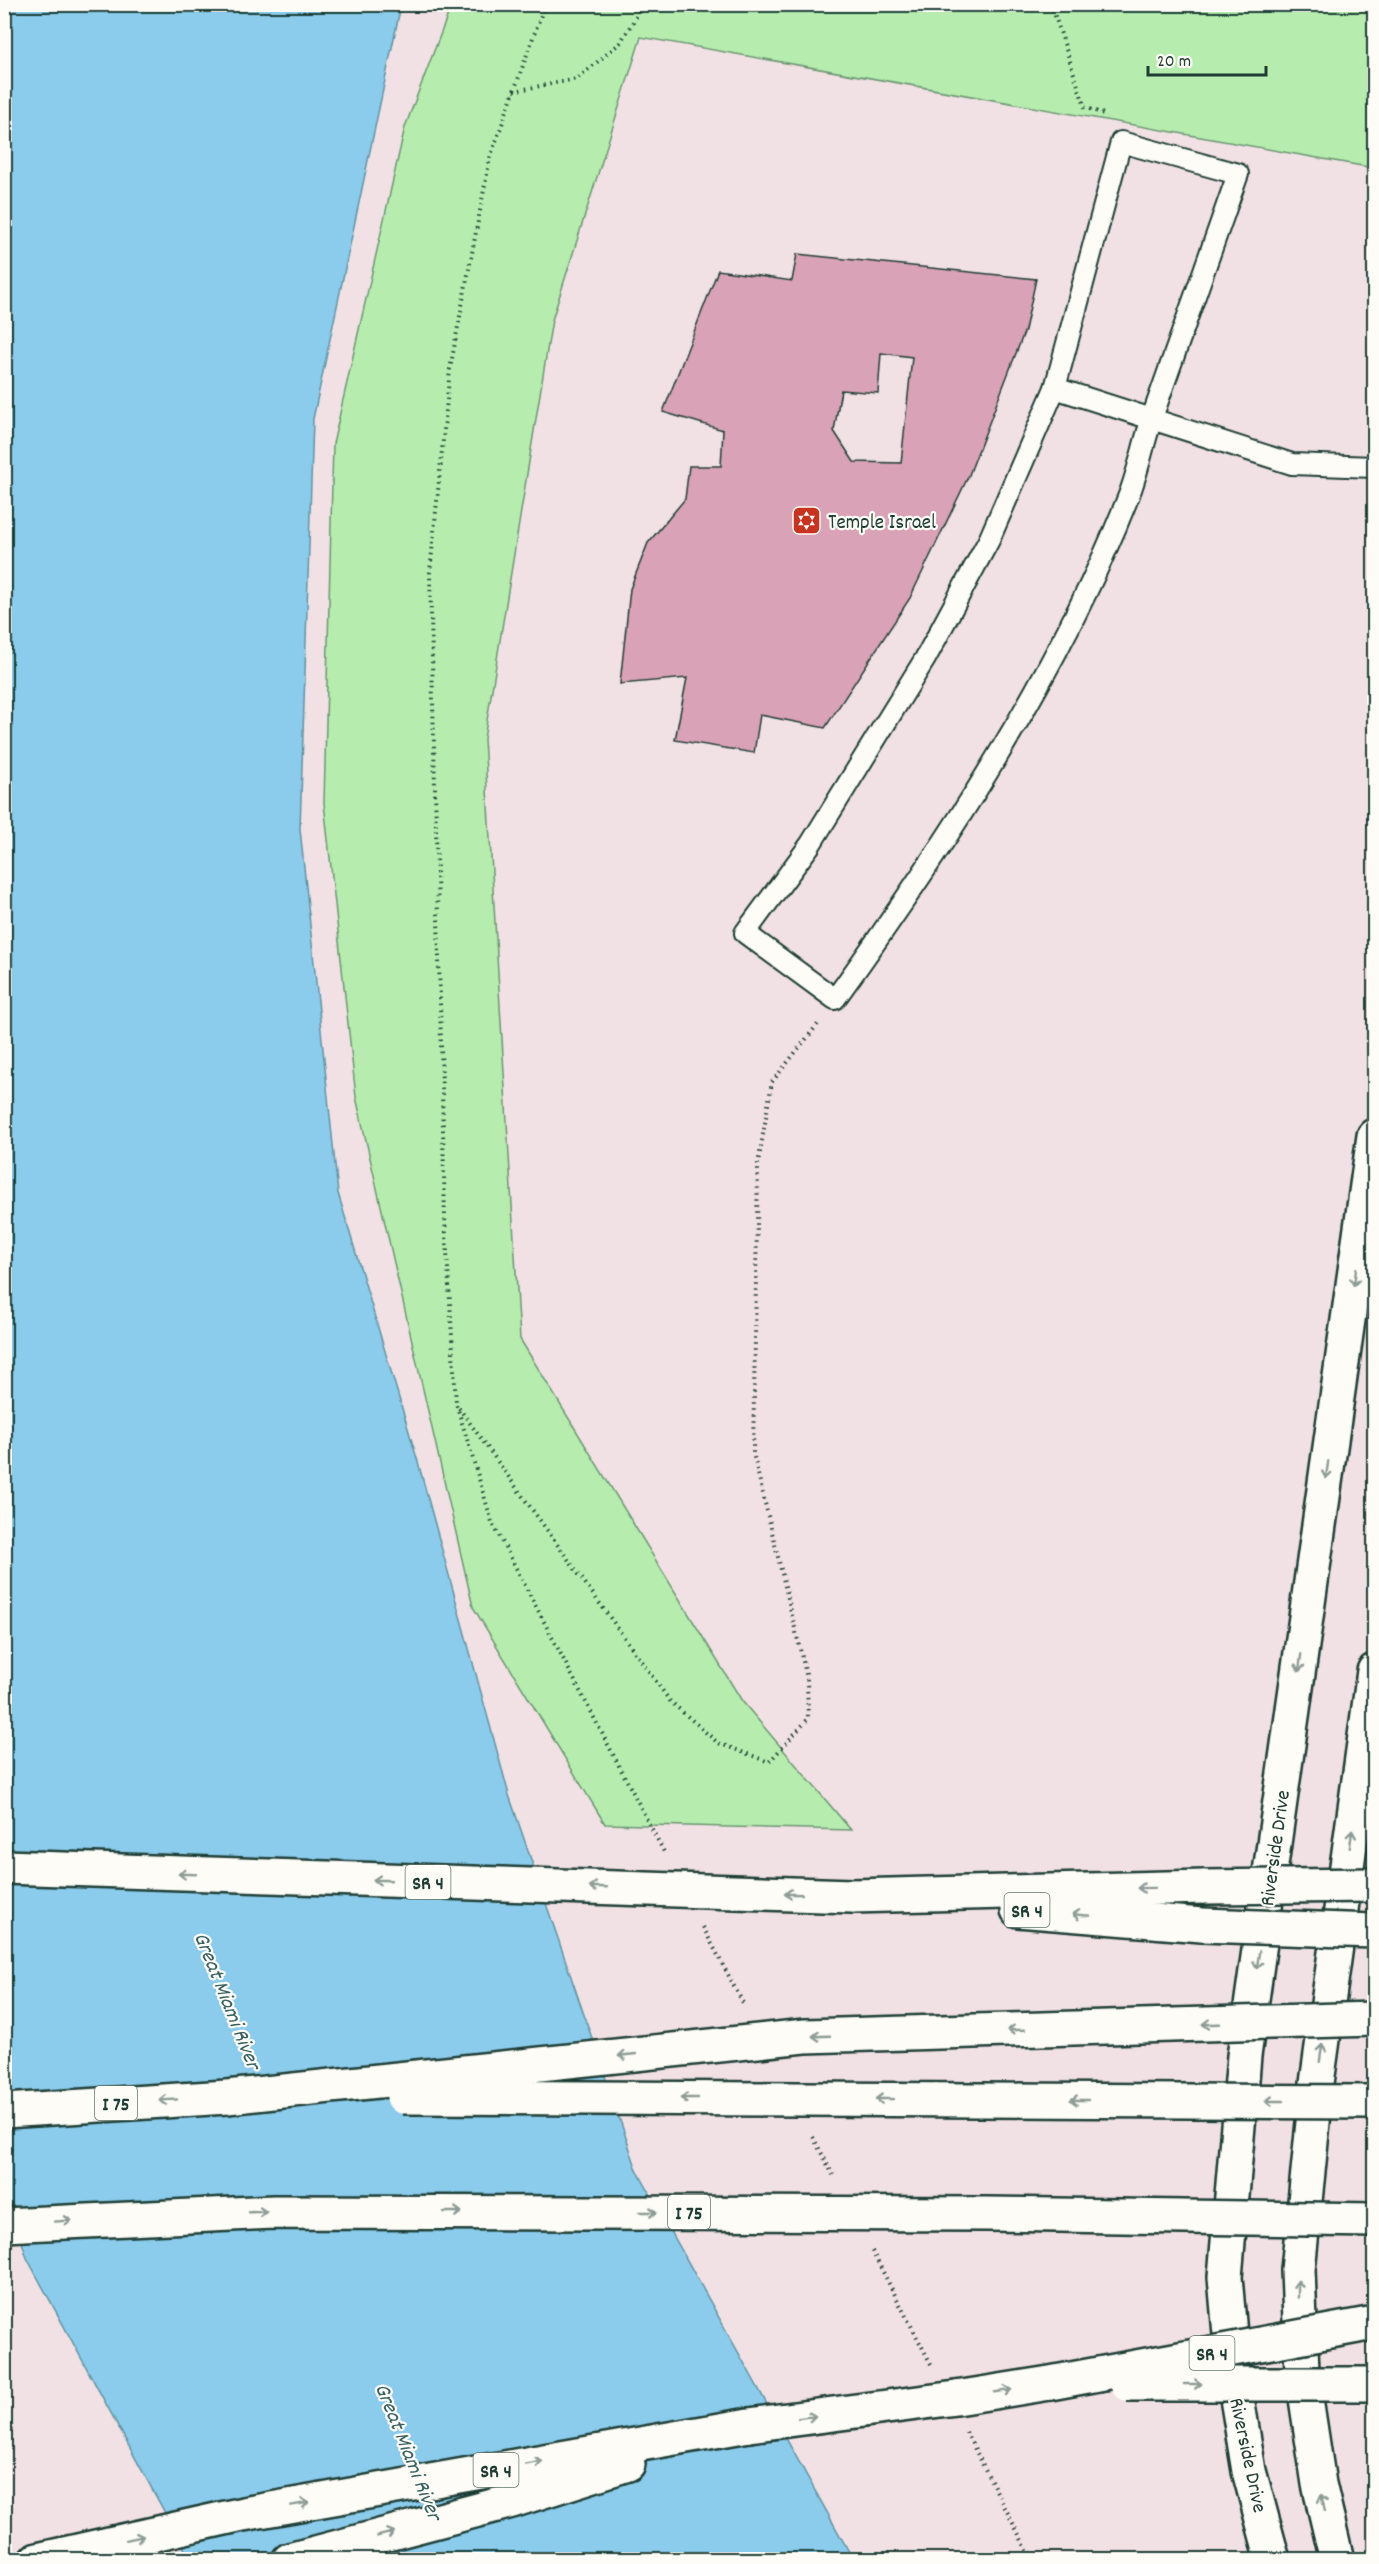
<svg xmlns="http://www.w3.org/2000/svg" width="1379" height="2564" font-family="Dekko,sans-serif">
	<style>
		.green { fill: #b6edaf; stroke: #6a9572; stroke-width: 1.5 }
		.water { fill: #8bccec; stroke: #6093a2; stroke-width: 1.5 }
		.building { fill: #d9a2b7; stroke: #1f3d34; stroke-width: 1.5; fill-rule: evenodd }
		.lines { fill: none; stroke-linecap: round; stroke-linejoin: round }
		.service-casing { stroke: #1f3d34; stroke-width: 24 }
		.secondary-casing { stroke: #1f3d34; stroke-width: 38 }
		.motorway-casing { stroke: #1f3d34; stroke-width: 38 }
		.path { stroke: #1f3d34; stroke-width: 4; stroke-dasharray: 1.5 4.5; stroke-linecap: butt }
		.service { stroke: #fdfcf7; stroke-width: 20 }
		.secondary { stroke: #fdfcf7; stroke-width: 33 }
		.motorway { stroke: #fdfcf7; stroke-width: 33 }
		.motorway-bridge-casing { stroke: #1f3d34; stroke-width: 38; stroke-linecap: butt }
		.motorway-bridge { stroke: #fdfcf7; stroke-width: 33 }
		.oneway { stroke: #8e9c96 }
		.labels { text-anchor: middle; stroke-width: 4.5; stroke-linejoin: round; paint-order: stroke }
		.shield { fill: #fdfcf7; stroke: #62766e; stroke-width: 1.5 }
		.shield-label { font-size: 20px; font-weight: bold; fill: #1f3d34 }
		.poi-label { font-size: 21px; fill: #1f3d34; stroke: #fdfcf7; text-anchor: start }
		.street-label { font-size: 21px; fill: #1f3d34; stroke: #fdfcf7 }
		.water-label { font-size: 22px; font-style: italic; fill: #3a6162; stroke: #fdfcf7 }
	</style>
	<rect width="100%" height="100%" fill="#f2e1e4"/>
	<filter id="ink" filterUnits="userSpaceOnUse"><feTurbulence type="fractalNoise" baseFrequency=".0167" numOctaves="2"/><feDisplacementMap in="SourceGraphic" scale="12" xChannelSelector="R" yChannelSelector="G"/><feConvolveMatrix kernelMatrix="1 2 1 2 8 2 1 2 1" color-interpolation-filters="sRGB"/></filter>
	<g filter="url(#ink)">
		<path class="green" d="M452,4l922,1v163l-733,-131 -89,283 -68,419 36,600 222,362 109,129 -246,-6 -132,-217 -117,-510 -32,-294 9,-359 72,-317z"/>
		<path class="water" d="M4,5h397l-88,414 -13,410 38,364 80,269 91,333 128,375 216,389h-663l-163,-301 -23,-73z"/>
		<path class="building" d="M797,254l239,25 -11,51 -56,145 -59,123 -85,130 -65,-13 -6,38 -79,-13 12,-62 -67,6 10,-95 18,-46 37,-44 4,-33h32l2,-36 -60,-18 55,-142 74,11zM881,353l31,4 -11,106 -47,-1 -20,-31 7,-41 37,3z"/>
		<g class="lines">
			<defs>
				<g id="service">
					<path d="M1121,142l117,32c-29,81 -57,161 -85,241 -9,26 -14,54 -24,80 -70,178 -183,350 -294,504l-90,-66 65,-88 115,-186 64,-119 66,-152z"/>
					<path d="M1055,388l237,76 82,3"/>
				</g>
				<g id="secondary">
					<path d="M1273,2560l-24,-89 -15,-91 -9,-103 19,-221 130,-920"/>
					<path d="M1337,2560l-18,-76 -17,-112 -4,-102 19,-187 57,-412"/>
				</g>
				<g id="motorway">
					<path d="M852,1896l353,-9"/>
					<path d="M1018,1910l184,15"/>
					<path d="M4,2111l223,-14"/>
					<path d="M956,2398l94,-15"/>
					<path d="M37,2560l206,-46 506,-89"/>
					<path d="M289,2560l223,-59 116,-37"/>
				</g>
			</defs>
			<use href="#service" class="service-casing"/>
			<use href="#secondary" class="secondary-casing"/>
			<use href="#motorway" class="motorway-casing"/>
			<g class="path">
				<path d="M545,4l-55,154 -40,211 -20,203 15,646 11,185 36,119 173,332"/>
				<path d="M1051,4l34,103 21,8"/>
				<path d="M514,91l63,-12 43,-36 24,-39"/>
				<path d="M459,1408l211,293 48,42 51,19 39,-43 -1,-41 -54,-225 5,-289 14,-82 46,-58"/>
				<path d="M703,1927l41,78"/>
				<path d="M813,2137l20,38"/>
				<path d="M872,2251l59,113"/>
				<path d="M966,2432l66,128"/>
			</g>
			<use href="#service" class="service"/>
			<use href="#secondary" class="secondary"/>
			<use href="#motorway" class="motorway"/>
			<defs>
				<g id="motorway-bridge">
					<path d="M4,1867l848,29"/>
					<path d="M1205,1887l169,-2"/>
					<path d="M1202,1925l172,6"/>
					<path d="M227,2097l578,-61 569,-17"/>
					<path d="M403,2097l971,5"/>
					<path d="M4,2225l270,-13 713,2 387,6"/>
					<path d="M1050,2383l324,-60"/>
					<path d="M1127,2384h247"/>
					<path d="M749,2425l207,-27"/>
				</g>
			</defs>
			<use href="#motorway-bridge" class="motorway-bridge-casing"/>
			<use href="#motorway-bridge" class="motorway-bridge"/>
		</g>
		<defs><path id="oneway-shaft" d="M-6 0H5M1.5-3L5.5 0L1.5 3" fill="none" stroke-width="1.6" stroke-linecap="round" stroke-linejoin="round" transform="scale(1.5)"/></defs>
		<g class="oneway">
			<use href="#oneway-shaft" transform="translate(1355 1277) rotate(98)"/>
			<use href="#oneway-shaft" transform="translate(1327 1470) rotate(98)"/>
			<use href="#oneway-shaft" transform="translate(1300 1663) rotate(98)"/>
			<use href="#oneway-shaft" transform="translate(1351 1839) rotate(-82)"/>
			<use href="#oneway-shaft" transform="translate(187 1874) rotate(-178)"/>
			<use href="#oneway-shaft" transform="translate(382 1880) rotate(-178)"/>
			<use href="#oneway-shaft" transform="translate(598 1887) rotate(-178)"/>
			<use href="#oneway-shaft" transform="translate(1146 1888) rotate(179)"/>
			<use href="#oneway-shaft" transform="translate(793 1894) rotate(-178)"/>
			<use href="#oneway-shaft" transform="translate(1081 1915) rotate(-175)"/>
			<use href="#oneway-shaft" transform="translate(1258 1960) rotate(98)"/>
			<use href="#oneway-shaft" transform="translate(1211 2024) rotate(178)"/>
			<use href="#oneway-shaft" transform="translate(1016 2030) rotate(178)"/>
			<use href="#oneway-shaft" transform="translate(821 2036) rotate(178)"/>
			<use href="#oneway-shaft" transform="translate(1321 2053) rotate(-82)"/>
			<use href="#oneway-shaft" transform="translate(627 2055) rotate(174)"/>
			<use href="#oneway-shaft" transform="translate(689 2098) rotate(-180)"/>
			<use href="#oneway-shaft" transform="translate(884 2099) rotate(-180)"/>
			<use href="#oneway-shaft" transform="translate(168 2100) rotate(177)"/>
			<use href="#oneway-shaft" transform="translate(1079 2100) rotate(-180)"/>
			<use href="#oneway-shaft" transform="translate(1274 2101) rotate(-180)"/>
			<use href="#oneway-shaft" transform="translate(258 2212) rotate(-2)"/>
			<use href="#oneway-shaft" transform="translate(453 2212)"/>
			<use href="#oneway-shaft" transform="translate(648 2212)"/>
			<use href="#oneway-shaft" transform="translate(63 2221) rotate(-4)"/>
			<use href="#oneway-shaft" transform="translate(1298 2289) rotate(-90)"/>
			<use href="#oneway-shaft" transform="translate(1193 2384)"/>
			<use href="#oneway-shaft" transform="translate(1003 2391) rotate(-9)"/>
			<use href="#oneway-shaft" transform="translate(807 2417) rotate(-7)"/>
			<use href="#oneway-shaft" transform="translate(534 2463) rotate(-10)"/>
			<use href="#oneway-shaft" transform="translate(1323 2503) rotate(-103)"/>
			<use href="#oneway-shaft" transform="translate(300 2504) rotate(-10)"/>
			<use href="#oneway-shaft" transform="translate(386 2534) rotate(-15)"/>
			<use href="#oneway-shaft" transform="translate(135 2538) rotate(-12)"/>
		</g>
	</g>
	<defs>
		<symbol id="synagogue-square" viewBox="-11 -11 22 22"><rect x="-9" y="-9" width="18" height="18" rx="4" fill="#c8321e" stroke="#fdfcf7"/><path d="M0-6.5L5.6 3.2H-5.6ZM0 6.5L5.6-3.2H-5.6Z" fill="#fff"/></symbol>
	</defs>
	<g fill-rule="evenodd">
		<use href="#synagogue-square" x="790" y="504" width="33" height="33"/>
	</g>
	<g class="labels">
		<g class="shield">
			<rect x="405.5" y="1865" width="45" height="34" rx="4.5"/>
			<rect x="1004.5" y="1893" width="45" height="34" rx="4.5"/>
			<rect x="95" y="2086" width="42" height="34" rx="4.5"/>
			<rect x="668" y="2195" width="42" height="34" rx="4.5"/>
			<rect x="1189.5" y="2336" width="45" height="34" rx="4.5"/>
			<rect x="473.5" y="2453" width="45" height="34" rx="4.5"/>
		</g>
		<g class="shield-label">
			<text x="428" y="1889">SR 4</text>
			<text x="1027" y="1917">SR 4</text>
			<text x="116" y="2110">I 75</text>
			<text x="689" y="2219">I 75</text>
			<text x="1212" y="2360">SR 4</text>
			<text x="496" y="2477">SR 4</text>
		</g>
		<g class="poi-label">
			<text x="828" y="528">Temple Israel</text>
		</g>
		<g class="street-label">
			<text transform="translate(1274 1848) rotate(-82)" y="7">Riverside Drive</text>
			<text transform="translate(1249 2455) rotate(78)" y="7">Riverside Drive</text>
		</g>
		<g class="water-label">
			<text transform="translate(229 2000) rotate(68)" y="8">Great Miami River</text>
			<text transform="translate(410 2451) rotate(68)" y="8">Great Miami River</text>
		</g>
	</g>
	<rect width="1379" height="2564" fill="none" stroke="#fdfcf7" stroke-width="24"/>
	<rect x="12" y="12" width="1355" height="2540" fill="none" stroke="#1f3d34" stroke-width="2" filter="url(#ink)"/>
	<path d="M1148 66v9h118v-9" fill="none" stroke="#1f3d34" stroke-width="3"/>
	<text x="1157" y="66" font-size="18" fill="#1f3d34" stroke="#fdfcf7" stroke-width="4.5" paint-order="stroke">20 m</text>
</svg>
